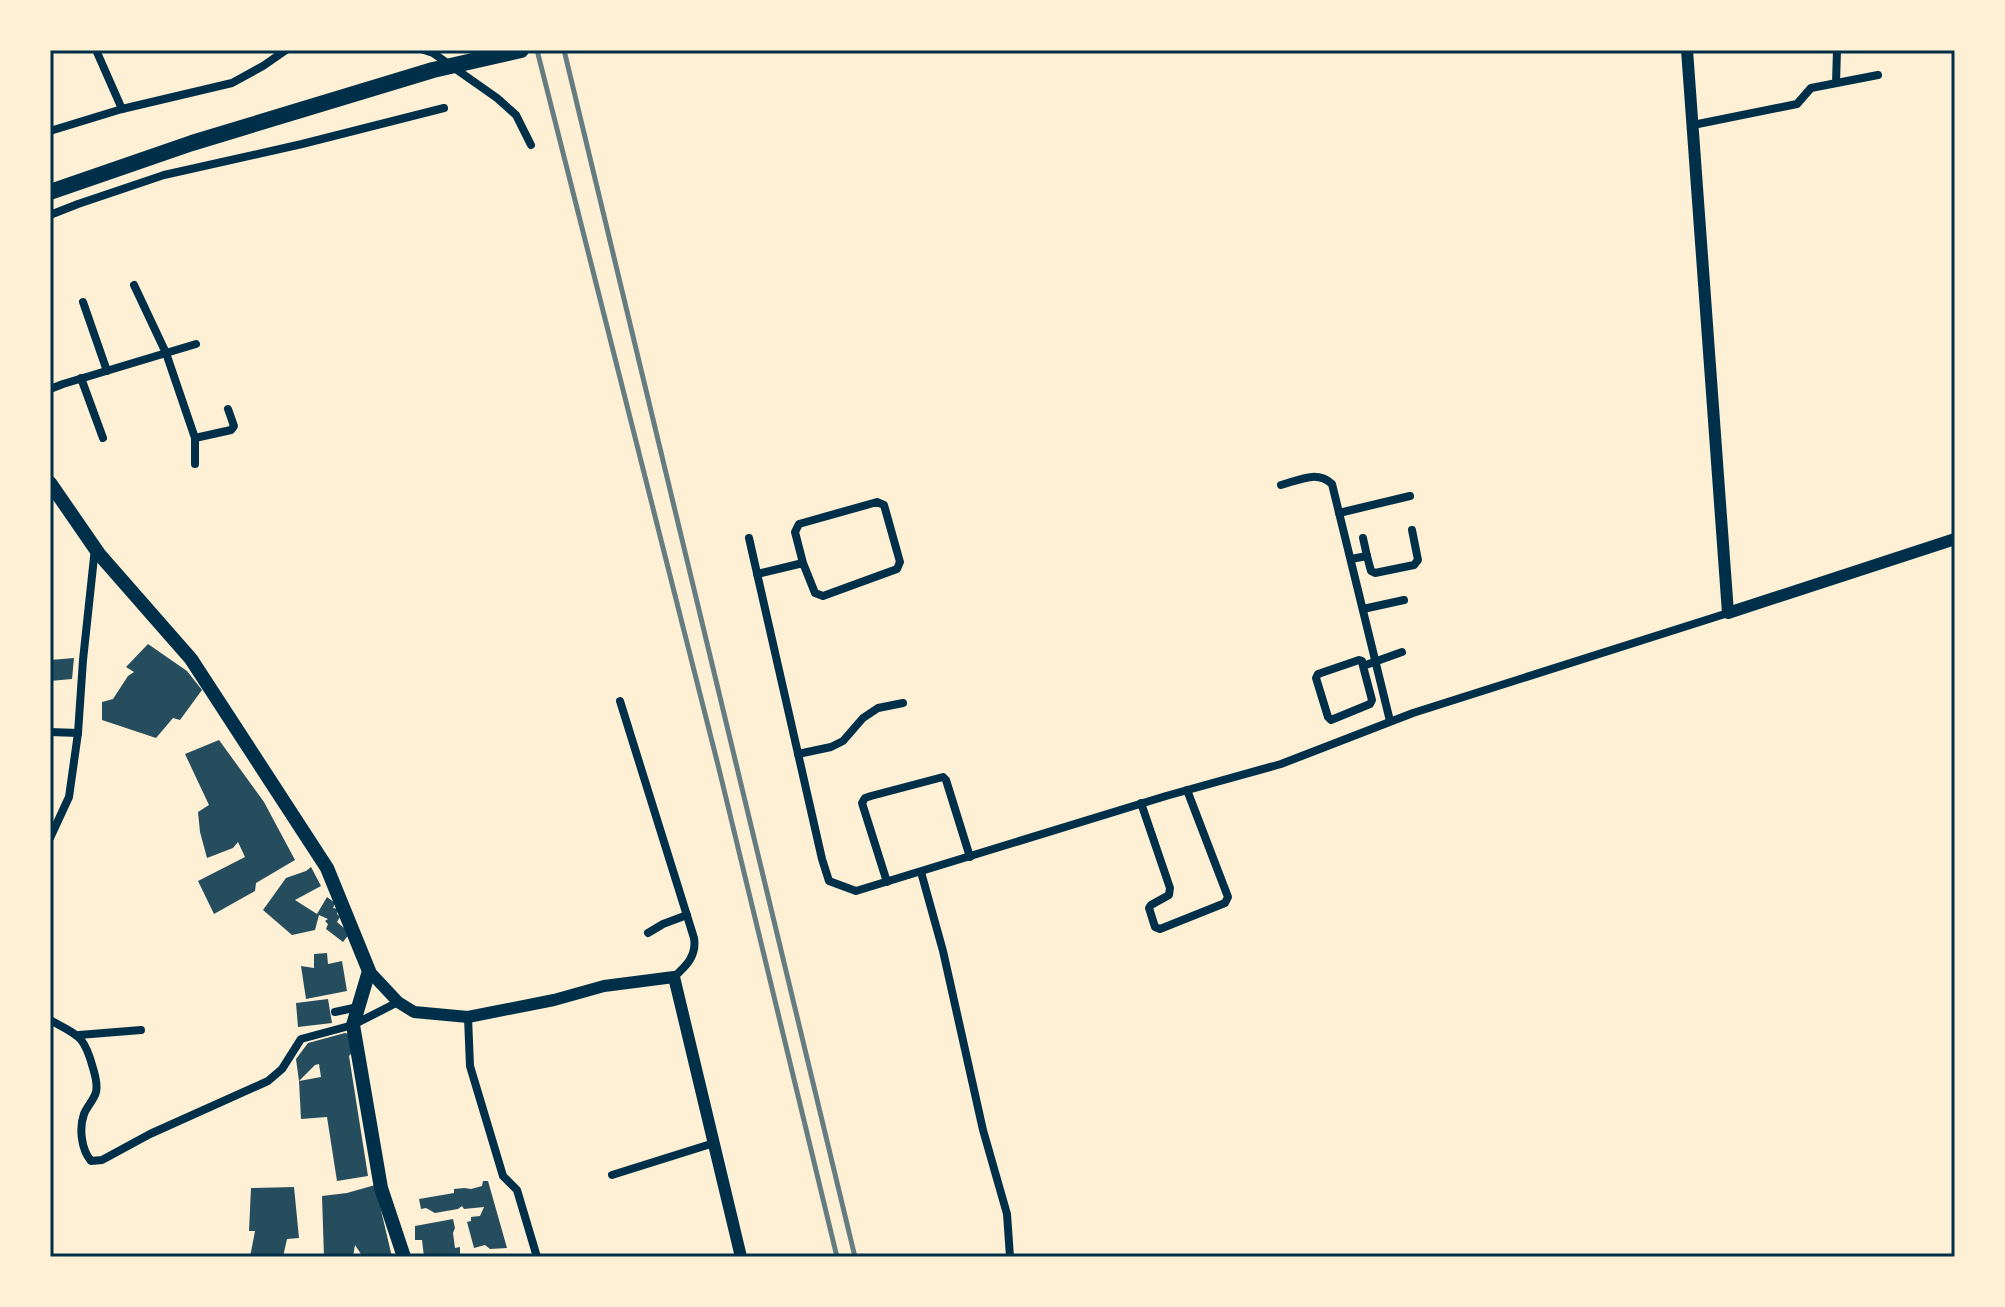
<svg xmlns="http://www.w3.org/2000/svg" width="2005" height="1307" font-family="'Work Sans',sans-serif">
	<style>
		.building { fill: #264d5e }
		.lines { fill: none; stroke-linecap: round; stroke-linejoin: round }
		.minor { stroke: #003049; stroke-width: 8 }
		.tertiary { stroke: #003049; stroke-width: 12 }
		.secondary { stroke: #003049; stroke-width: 14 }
		.trunk { stroke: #003049; stroke-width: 16 }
		.rail { stroke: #657d81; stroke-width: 5 }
		.neatline { fill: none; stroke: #003049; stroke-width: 3 }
	</style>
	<rect width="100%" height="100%" fill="#fdf0d5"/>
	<g class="building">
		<path d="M148,644l39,27 15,19 -22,30 -7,-2 -17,20 -54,-18v-18l11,-3 15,-23 6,-4 -8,-5z"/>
		<path d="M74,658l-2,21 -22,2v-21z"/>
		<path d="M219,740l45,62 31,58 -39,23 -1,8 -41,23 -16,-33 47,-24 -7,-15 -5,6 -26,10 -7,-26 -2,-20 11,-7 -24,-51z"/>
		<path d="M311,867l10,19 -26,14 22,14 10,-17 8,6 -2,5 5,1 -1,5 3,3 -3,5 13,11 -7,9 -17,-13 2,-5 -3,-3 3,-2 -9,-4 -4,15 -23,5 -29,-25 23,-32 20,-7z"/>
		<path d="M327,953l1,11 14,-3 5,30 -41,8 -5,-33 13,2v-14z"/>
		<path d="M328,999l4,24 -34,4 -2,-24z"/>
		<path d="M345,1033l4,1 5,16 -5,6 19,120 -31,5 -10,-64 -26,2 -2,-38 22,-4 -2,-13 -4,1 -16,16 -3,-22 12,-16z"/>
		<path d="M483,1181h5l19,67 -17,1 -5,-4 -11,3 -7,-26 4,-1v-4l9,-1 4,-9 -20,2 -2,-3 -4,3 -23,4 -9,-5 -5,1 -2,-10 35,-6v-4l10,-1 7,1 11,-3z"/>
		<path d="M375,1185l17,72h-29l-8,-12 -2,12h-29l-2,-61 25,-3z"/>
		<path d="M294,1187l5,51 -12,1 -4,18h-33l5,-26h-6l2,-43z"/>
		<path d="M453,1219l2,9 -2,5 2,15 5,-1v10h-36l-2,-17h-7v-14z"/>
	</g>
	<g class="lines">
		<g class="minor">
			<path d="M96,50l26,59"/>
			<path d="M424,50l9,3 64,45 19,17 15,30"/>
			<path d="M1836,83l1,-33"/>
			<path d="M1693,125l104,-21 14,-16 67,-13"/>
			<path d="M50,131l72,-22 110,-26 31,-17 23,-16"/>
			<path d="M50,215l28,-11 86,-29 138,-31 142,-36"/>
			<path d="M134,285l32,68 29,85v26"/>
			<path d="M83,302l24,69"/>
			<path d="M81,378l22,60"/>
			<path d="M50,389l13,-5 133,-40"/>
			<path d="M195,438l36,-8 3,-4 -6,-17"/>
			<path d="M1281,485c18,-5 36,-15 51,-1l58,237"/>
			<path d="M1339,513l71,-17"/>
			<path d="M749,538l73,321 7,22 27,10 310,-95 115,-32 132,-51 315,-100"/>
			<path d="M1363,538l4,18"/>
			<path d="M1351,559l16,-3 4,15 4,2 39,-8 4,-5 -6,-30"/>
			<path d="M757,574l46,-11 -8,-31 4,-8 78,-22 7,3 16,57 -3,7 -74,27 -8,-3 -12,-30"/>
			<path d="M1363,609l41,-9"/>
			<path d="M1363,666l9,34 -2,4 -39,16 -3,-3 -12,-39 2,-4 41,-14 3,1 1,5 39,-14"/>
			<path d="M620,701l74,237c3,18 -8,28 -20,39"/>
			<path d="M50,732l28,1"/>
			<path d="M798,754l33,-7 12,-6 20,-23 15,-10 25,-5"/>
			<path d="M1141,803l29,85 -1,7 -18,10 -2,3 6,19 5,2 65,-26 3,-6 -41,-107"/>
			<path d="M50,838l19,-41 9,-64 5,-73 12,-112"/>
			<path d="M921,872l22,79 40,179 24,84 3,43"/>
			<path d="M887,882l-25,-79 3,-5 6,-2 72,-19 3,3 24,77"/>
			<path d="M648,933l15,-9 24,-9"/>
			<path d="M335,1012l23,-5"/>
			<path d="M468,1017l2,49 33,110 14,14 20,67"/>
			<path d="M50,1020c29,16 34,15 43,48 2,7 5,16 3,24 -2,8 -9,14 -12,22 -5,14 -3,35 7,47l11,-1 48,-26 118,-53 14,-12 19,-30 52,-14 45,-23"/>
			<path d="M79,1035l62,-5"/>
			<path d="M612,1175l102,-32"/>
		</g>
		<g class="tertiary">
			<path d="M1687,50l41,563 227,-74"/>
			<path d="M369,971l29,31 16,10 54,5 86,-17 50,-14 70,-9 67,280"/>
		</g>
		<path class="secondary" d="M50,483l49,71 92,105 136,209 42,103 -16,54 28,163 23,69"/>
		<path class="trunk" d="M50,192l142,-49 241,-73 88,-20"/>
		<g class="rail">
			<path d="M537,50l182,719 118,488"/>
			<path d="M564,50l291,1207"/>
		</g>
	</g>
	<rect width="2005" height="1307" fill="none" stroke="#fdf0d5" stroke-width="104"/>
	<rect x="52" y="52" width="1901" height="1203" class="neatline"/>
</svg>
